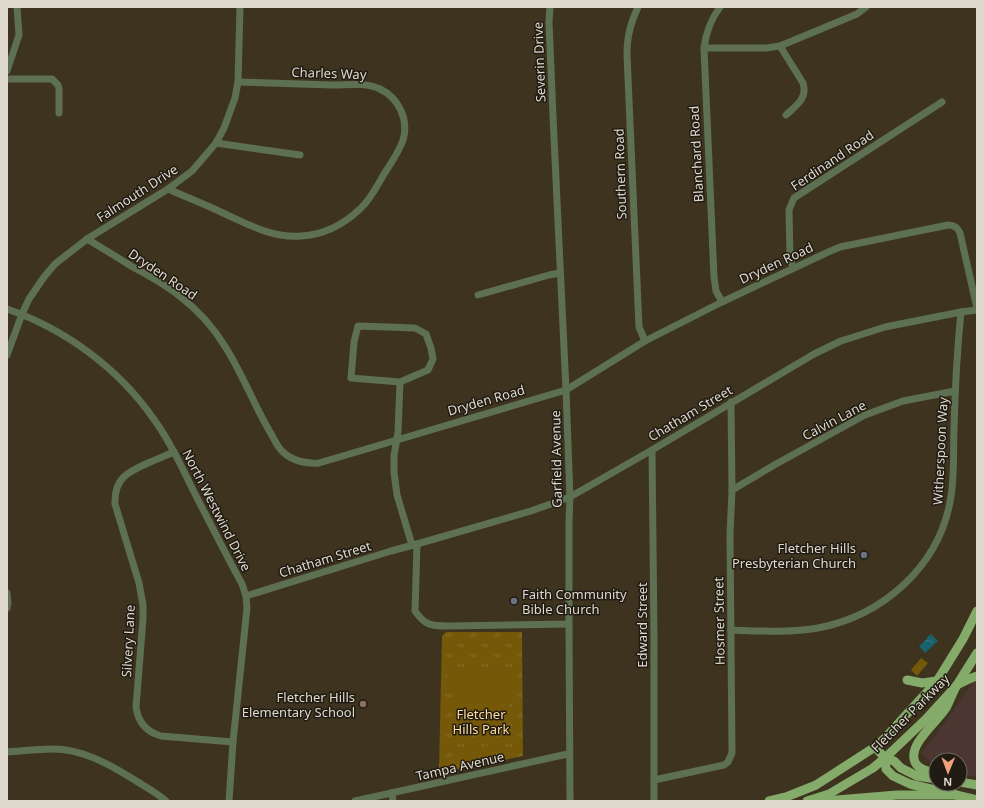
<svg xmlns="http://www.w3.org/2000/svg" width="984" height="808" font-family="'Noto Sans',sans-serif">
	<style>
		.commercial { fill: #4b3632 }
		.grass { fill: url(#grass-tufts) }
		.garden { fill: #755808 }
		.water { fill: url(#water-ripples) }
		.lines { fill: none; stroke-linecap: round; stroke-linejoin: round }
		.minor { stroke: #5d7051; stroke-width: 7 }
		.major { stroke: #84ab6a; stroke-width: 9 }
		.worship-dot { fill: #6b7280; stroke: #201b13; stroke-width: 1.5 }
		.education-dot { fill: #8d6e63; stroke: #201b13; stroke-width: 1.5 }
		.labels { text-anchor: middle; stroke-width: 3; stroke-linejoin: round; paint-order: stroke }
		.street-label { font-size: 13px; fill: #dfd9cd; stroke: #201b13 }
		.poi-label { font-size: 13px; fill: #dfd9cd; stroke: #201b13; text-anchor: end }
		.park-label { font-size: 13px; fill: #fdde9e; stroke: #201b13 }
	</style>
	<defs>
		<pattern id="grass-tufts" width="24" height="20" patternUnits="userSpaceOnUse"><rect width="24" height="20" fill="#755808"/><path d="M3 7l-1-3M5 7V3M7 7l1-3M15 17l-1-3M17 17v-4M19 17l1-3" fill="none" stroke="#886f2b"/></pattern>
		<pattern id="water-ripples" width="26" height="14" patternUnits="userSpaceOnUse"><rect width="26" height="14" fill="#19616d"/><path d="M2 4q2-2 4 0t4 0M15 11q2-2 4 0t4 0" fill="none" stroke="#3a7781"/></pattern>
	</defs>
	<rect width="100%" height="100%" fill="#3d331f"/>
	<path class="commercial" d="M977,676v101l-17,-3v-14h-24v7l-15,-14 26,-33z"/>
	<path class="grass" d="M446,632h76l1,124 -84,17 3,-137z"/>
	<g class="garden">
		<path d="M921,658l7,5 -11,13 -6,-6z"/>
		<path d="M448,667h65l2,3 -2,21 -11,41 -17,-1 -15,-8 -13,-16 -9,-25z"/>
		<path d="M491,745l3,14 -25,6 -3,-14z"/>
	</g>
	<path class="water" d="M931,634l7,7 -13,12 -6,-7 9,-8 -1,-1z"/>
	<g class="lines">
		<g class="minor">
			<path d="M550,7l-1,15 4,94 13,274 4,107 -1,25v102l1,177"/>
			<path d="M638,7c-8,18 -11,29 -11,48l12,272 6,14"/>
			<path d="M720,7c-9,12 -14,26 -16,41l10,229 2,14 6,11"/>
			<path d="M780,46l23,37c5,15 -7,23 -17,32"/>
			<path d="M704,48h62l14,-2 77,-32 9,-7"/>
			<path d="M7,71l12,-36 -2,-28"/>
			<path d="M7,79h45l6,6 1,4v24"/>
			<path d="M216,143l84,12"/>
			<path d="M168,189c18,8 36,15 53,23 26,12 50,26 80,24 22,-1 43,-12 59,-27 11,-10 17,-23 24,-35 6,-9 16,-25 19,-34 6,-20 -4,-42 -23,-51 -15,-7 -32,-4 -48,-4 -31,-1 -62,-2 -94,-3"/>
			<path d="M87,239c15,9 30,18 44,27 16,9 32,17 47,29 19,14 36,33 48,53 17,27 28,57 44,84 4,6 7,15 13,20 9,9 24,12 36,11l247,-73 79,-49 77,-39 104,-49 14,-6 108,-22c6,0 10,3 12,8l17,75"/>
			<path d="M793,268l-3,-11 -1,-47 5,-12 148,-96"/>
			<path d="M478,295l71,-20 11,-2"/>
			<path d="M7,309c58,20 111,59 146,109 16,22 28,47 40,72 16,31 32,63 49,94l4,12 1,12 -14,134 -4,59"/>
			<path d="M7,355l15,-41 7,-15 15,-22 11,-13 32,-25 81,-50 24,-18 24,-28 8,-15 11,-30 3,-16 2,-75"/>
			<path d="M400,382l-49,-4 3,-36 4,-16 57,2 11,6 5,14 2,11 -5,11 -28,12 -2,50 -4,24v16l3,23 15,50"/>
			<path d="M652,450l2,185v166"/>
			<path d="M174,452c-9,4 -17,7 -26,11 -20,9 -34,15 -33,41l24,79 4,22v14l-7,88c2,15 11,25 25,29l72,6"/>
			<path d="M732,490l44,-26 89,-49 38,-14 52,-10"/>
			<path d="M417,544l-2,67c10,14 15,15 32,15l122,-2"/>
			<path d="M7,593l1,10 -1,5"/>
			<path d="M246,596l145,-45 26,-7 114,-33 39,-14 82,-47 162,-96 27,-13 44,-14 76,-15 16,-2"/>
			<path d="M731,630c29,1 58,3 87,-2 64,-12 120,-61 132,-126 5,-24 3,-49 4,-73 1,-39 3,-78 7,-117"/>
			<path d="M7,752c15,-1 31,-3 46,-3 29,0 56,15 80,30 11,7 23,13 33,22"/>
			<path d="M654,780l70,-15 4,-3 4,-9 -2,-219 2,-44 -1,-88"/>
			<path d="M392,793l1,8"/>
			<path d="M355,801l208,-46 6,-1"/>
		</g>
		<g class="major">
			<path d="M907,680l15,3 15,-2"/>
			<path d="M875,747l10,11 9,3 7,7 16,8 19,3"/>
			<path d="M885,758l1,11 7,7 17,8 67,16"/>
			<path d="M936,774c-7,-3 -18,-4 -21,-12 -8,-17 23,-41 31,-54 3,-5 8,-19 11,-23 3,-2 16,-8 20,-9"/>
			<path d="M960,782l17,3"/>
			<path d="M769,801l17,-4 30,-12 59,-38 11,-10 51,-56 26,-42 14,-28"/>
			<path d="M807,801l22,-7 44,-26 12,-10 41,-39 31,-34 20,-32"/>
			<path d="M825,801l72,-6h59"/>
		</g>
	</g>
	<g class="worship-dot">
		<circle cx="864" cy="555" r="4"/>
		<circle cx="514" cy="601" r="4"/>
	</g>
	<circle class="education-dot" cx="363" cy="704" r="4"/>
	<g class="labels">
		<g class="street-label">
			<text transform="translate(539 62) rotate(-92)" y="5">Severin Drive</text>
			<text transform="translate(329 73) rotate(2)" y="5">Charles Way</text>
			<text transform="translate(696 154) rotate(-93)" y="5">Blanchard Road</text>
			<text transform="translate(832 160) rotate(-34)" y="5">Ferdinand Road</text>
			<text transform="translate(620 174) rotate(-92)" y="5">Southern Road</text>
			<text transform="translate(137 193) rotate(-33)" y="5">Falmouth Drive</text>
			<text transform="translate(776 263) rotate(-25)" y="5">Dryden Road</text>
			<text transform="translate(163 274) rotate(34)" y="5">Dryden Road</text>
			<text transform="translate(486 400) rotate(-16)" y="5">Dryden Road</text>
			<text transform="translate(690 413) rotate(-31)" y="5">Chatham Street</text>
			<text transform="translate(834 420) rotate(-28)" y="5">Calvin Lane</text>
			<text transform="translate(940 451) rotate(-87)" y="5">Witherspoon Way</text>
			<text transform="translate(556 459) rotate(-91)" y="5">Garfield Avenue</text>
			<text transform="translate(217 510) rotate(63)" y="5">North Westwind Drive</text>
			<text transform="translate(325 559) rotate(-17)" y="5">Chatham Street</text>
			<text transform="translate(719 621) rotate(-91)" y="5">Hosmer Street</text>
			<text transform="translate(642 625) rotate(-90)" y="5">Edward Street</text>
			<text transform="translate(128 641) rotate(-87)" y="5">Silvery Lane</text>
			<text transform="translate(910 713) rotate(-45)" y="5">Fletcher Parkway</text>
			<text transform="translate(460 766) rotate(-13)" y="5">Tampa Avenue</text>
		</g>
		<g class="poi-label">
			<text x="856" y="553">Fletcher Hills<tspan x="856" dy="15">Presbyterian Church</tspan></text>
			<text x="522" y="599" text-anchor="start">Faith Community<tspan x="522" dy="15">Bible Church</tspan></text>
			<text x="355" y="702">Fletcher Hills<tspan x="355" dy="15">Elementary School</tspan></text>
		</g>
		<g class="park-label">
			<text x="481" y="719">Fletcher<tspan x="481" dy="15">Hills Park</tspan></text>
		</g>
	</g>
	<rect width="984" height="808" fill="none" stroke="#dfd9cd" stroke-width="16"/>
	<g transform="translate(948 772) rotate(181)"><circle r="19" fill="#201b13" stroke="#6c675d"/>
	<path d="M0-3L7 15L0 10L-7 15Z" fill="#f1a17c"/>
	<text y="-6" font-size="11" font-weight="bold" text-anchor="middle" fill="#dfd9cd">N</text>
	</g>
</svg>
